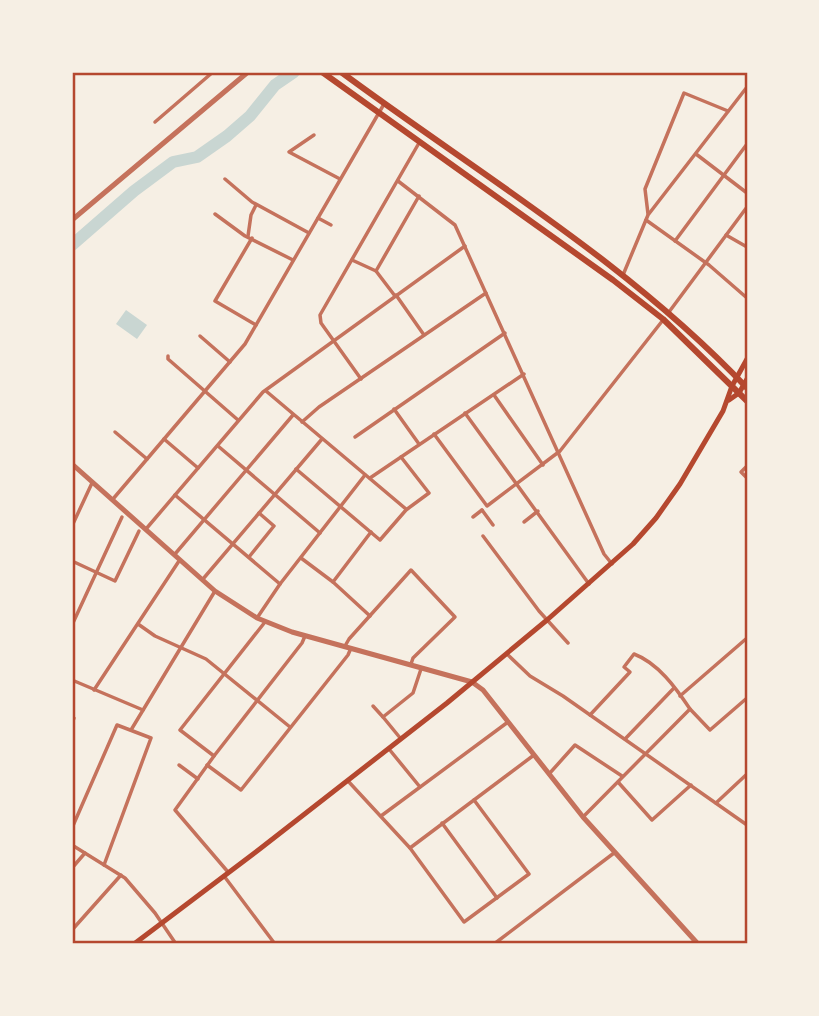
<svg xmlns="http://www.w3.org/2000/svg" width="819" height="1016" font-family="Ubuntu,sans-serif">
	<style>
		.water { fill: #c9d6d2 }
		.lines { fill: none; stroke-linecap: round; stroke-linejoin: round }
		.river { stroke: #c9d6d2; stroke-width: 12 }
		.minor { stroke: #c5725c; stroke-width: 3.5 }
		.tertiary { stroke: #c5725c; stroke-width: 5 }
		.secondary { stroke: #b5482f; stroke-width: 5 }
		.primary { stroke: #b5482f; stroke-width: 6 }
		.neatline { fill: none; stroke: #b5482f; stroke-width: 2.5 }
	</style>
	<rect width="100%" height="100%" fill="#f6efe4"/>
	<path class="water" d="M126,310l21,15 -10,14 -21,-15z"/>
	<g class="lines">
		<path class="river" d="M72,245l62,-54 39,-29 24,-5 30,-21 23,-20 25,-31 19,-13"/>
		<g class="minor">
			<path d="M155,122l58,-50"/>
			<path d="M314,135l-25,17 51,27"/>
			<path d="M696,154l51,39"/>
			<path d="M225,179l27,23 57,31"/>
			<path d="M398,181l57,44 149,329 8,10"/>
			<path d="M215,214l30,22 48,24"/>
			<path d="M648,214l-3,-25 39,-96 44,18"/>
			<path d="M318,218l13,7"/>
			<path d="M646,220l63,45 38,33"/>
			<path d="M726,235l21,12"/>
			<path d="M248,236l3,-21 5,-10"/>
			<path d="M252,238l-37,63 41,24"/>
			<path d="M675,241l72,-97"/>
			<path d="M352,260l24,11 43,-75"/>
			<path d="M376,271l19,25"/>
			<path d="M623,275l25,-60 99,-128"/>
			<path d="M396,295l28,40"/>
			<path d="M669,312l78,-105"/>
			<path d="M200,336l30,26"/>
			<path d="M168,356v3l70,61"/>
			<path d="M361,379l-40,-56 -1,-8 99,-172"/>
			<path d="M266,391l140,118"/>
			<path d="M494,395l49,70"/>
			<path d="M394,409l25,35"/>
			<path d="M465,413l124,171"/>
			<path d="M302,422l17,-15 167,-114"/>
			<path d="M115,432l32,27"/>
			<path d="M434,434l53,72 73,-55 103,-131"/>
			<path d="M355,437l150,-104"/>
			<path d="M164,439l34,29"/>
			<path d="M218,446l102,87"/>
			<path d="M747,466l-6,6 6,6"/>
			<path d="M296,469l84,71 26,-30 23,-17 -28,-36"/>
			<path d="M370,478l154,-104"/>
			<path d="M175,495l105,89"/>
			<path d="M113,499l132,-155 139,-240"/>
			<path d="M482,510l11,15"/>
			<path d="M473,517l9,-7"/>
			<path d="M524,522l14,-11"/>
			<path d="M72,526l20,-43"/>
			<path d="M146,529l117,-137 202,-146"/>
			<path d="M483,536l56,75 29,32"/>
			<path d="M175,554l118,-139"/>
			<path d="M249,557l25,-31 -15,-13"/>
			<path d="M301,558l32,24 37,34"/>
			<path d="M72,561l43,20 24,-50"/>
			<path d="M203,579l119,-140"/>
			<path d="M333,582l38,-50"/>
			<path d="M257,618l23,-34 85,-109"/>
			<path d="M138,624l17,12 51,23 84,68"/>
			<path d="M72,625l50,-108"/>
			<path d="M345,646l4,-7 62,-69 44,47 -42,41 -2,6"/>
			<path d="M507,654l23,22 33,20 184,129"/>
			<path d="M72,680l71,30"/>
			<path d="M94,690l85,-129"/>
			<path d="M680,696l67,-58"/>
			<path d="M373,706l10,11"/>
			<path d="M590,715l40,-43 -6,-5 10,-13c24,9 42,34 56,55"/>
			<path d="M72,717l2,1 -2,5"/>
			<path d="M131,730l84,-139"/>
			<path d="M401,739l-18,-22 30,-24 8,-24"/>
			<path d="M625,739l49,-51"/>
			<path d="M389,749l31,38"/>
			<path d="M214,756l-34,-26 85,-108"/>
			<path d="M179,765l19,14"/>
			<path d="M207,765l34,25 107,-135 3,-7"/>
			<path d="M549,774l26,-29 47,31"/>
			<path d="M348,781l62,67 54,74 65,-48 -55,-74"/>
			<path d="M618,782l34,38 39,-35"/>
			<path d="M716,803l31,-29"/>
			<path d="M381,816l127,-94"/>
			<path d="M583,817l107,-108 20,21 37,-32"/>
			<path d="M442,823l55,75"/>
			<path d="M72,828l45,-103 34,13 -47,127"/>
			<path d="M72,845l53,33 30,35 21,31"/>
			<path d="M410,848l124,-93"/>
			<path d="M72,868l13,-15"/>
			<path d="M228,872l-53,-62 39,-54 88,-113 3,-7"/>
			<path d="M224,876l51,68"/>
			<path d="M72,930l49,-55"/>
			<path d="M494,944l120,-91"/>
		</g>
		<g class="tertiary">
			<path d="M72,220l176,-148"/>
			<path d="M72,464l143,127 42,27 35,14 180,50 11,8 100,127 115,127"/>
		</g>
		<g class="secondary">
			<path d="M729,400l10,-7 8,-14"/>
			<path d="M134,944l127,-96 186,-145 100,-83 86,-76 23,-26 24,-34 43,-73 9,-25 15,-27"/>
		</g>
		<g class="primary">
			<path d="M322,72l291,208 50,39 84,82"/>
			<path d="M341,72c138,102 288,191 406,316"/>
		</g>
	</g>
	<rect width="819" height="1016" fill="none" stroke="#f6efe4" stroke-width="147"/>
	<rect x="74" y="74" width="672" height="868" class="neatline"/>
</svg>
